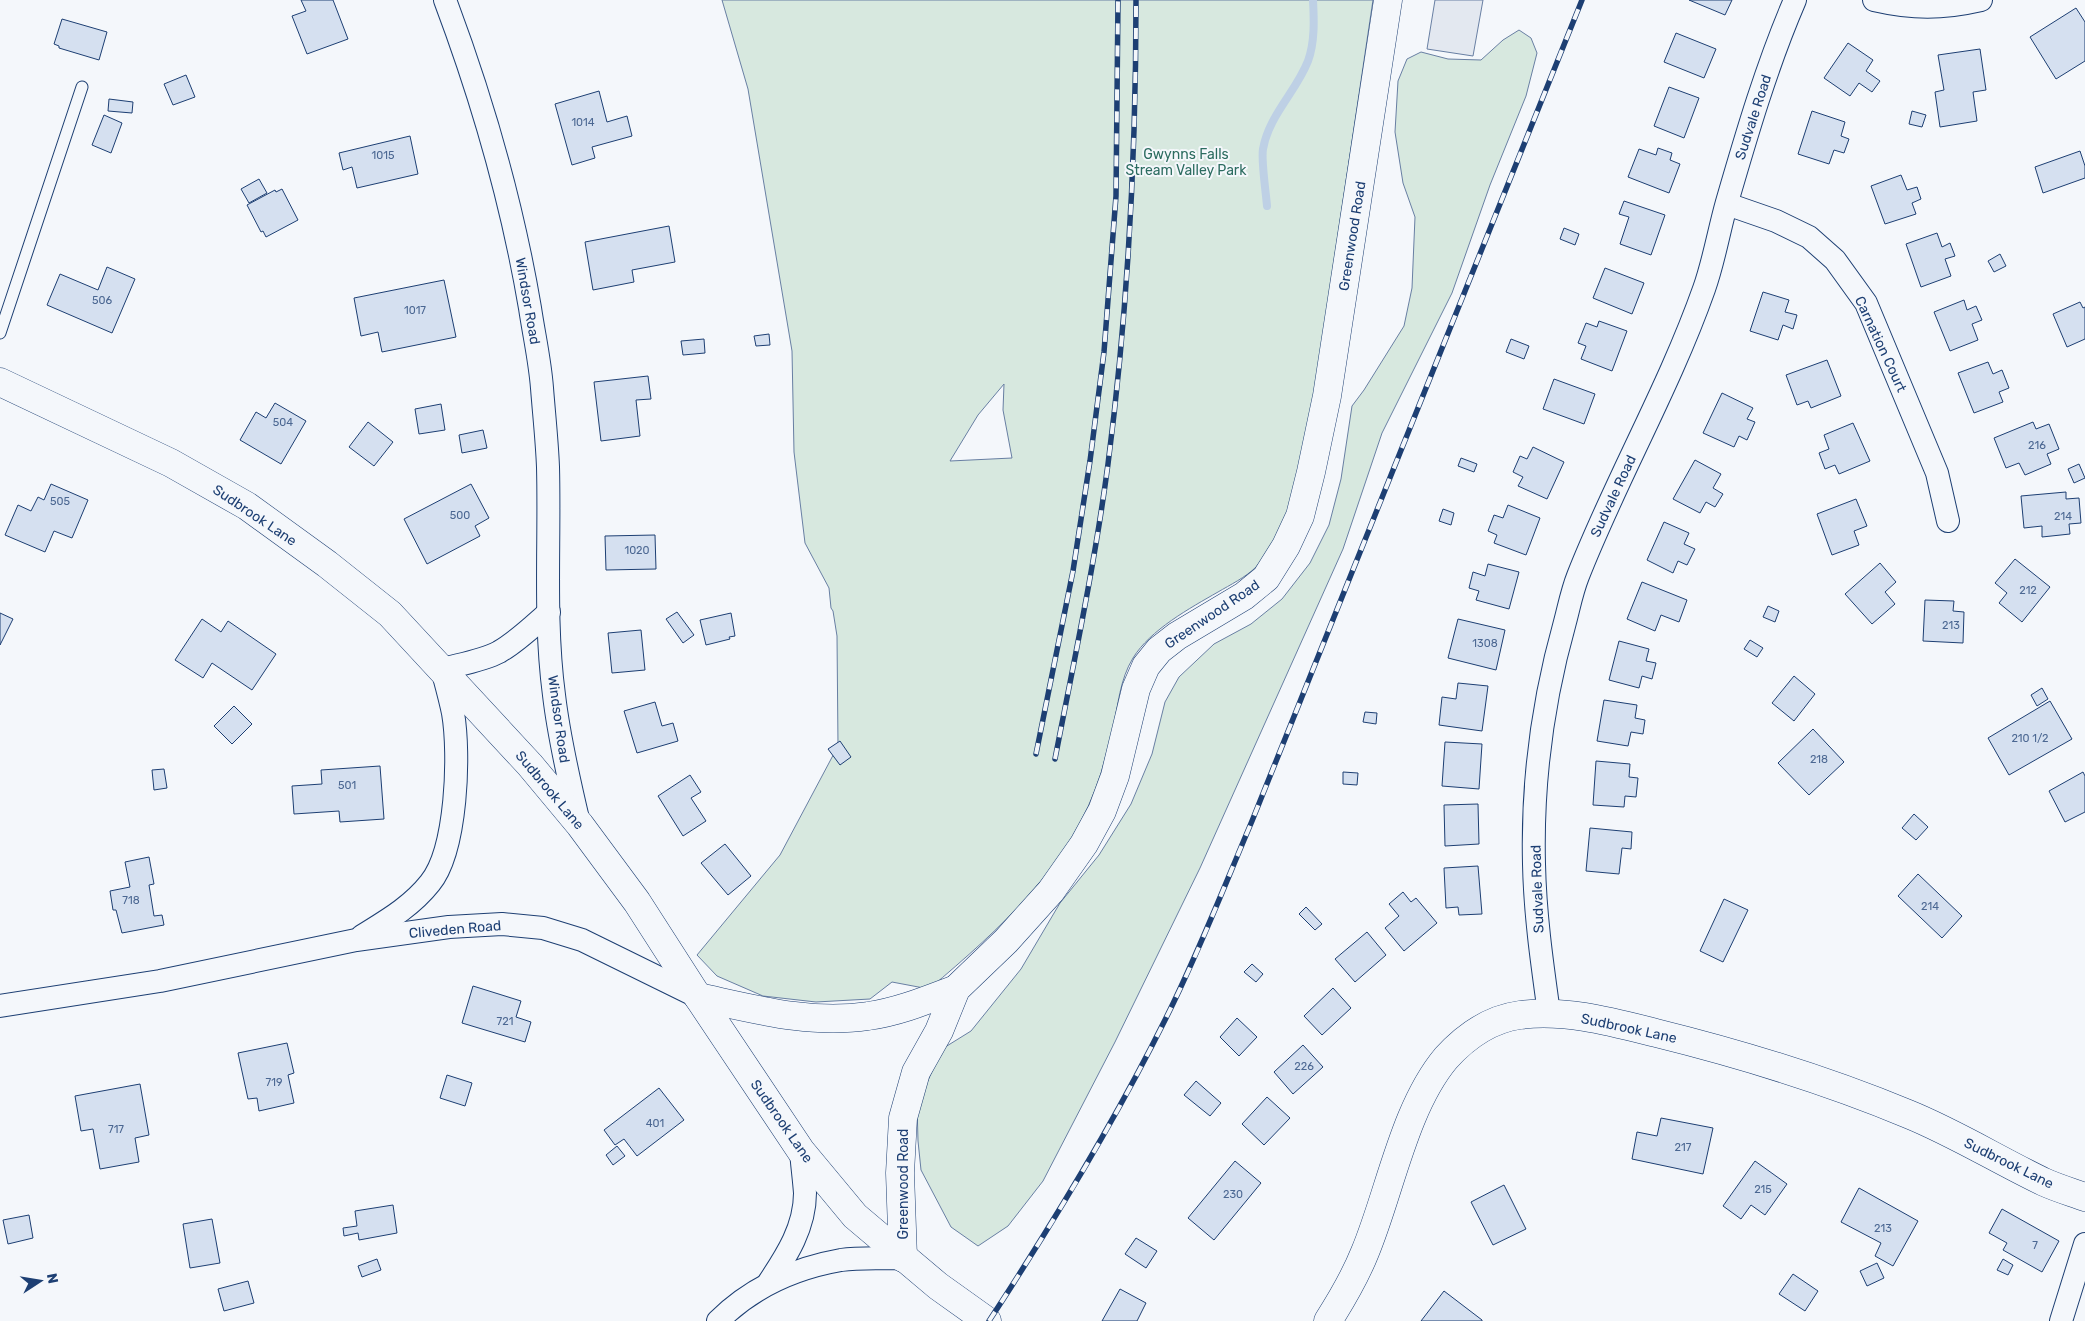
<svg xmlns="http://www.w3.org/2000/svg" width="2085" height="1321" font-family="Rubik,sans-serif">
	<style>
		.green { fill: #d7e8df; stroke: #687fa3; fill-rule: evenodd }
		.parking { fill: #e3e8f0; stroke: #687fa3 }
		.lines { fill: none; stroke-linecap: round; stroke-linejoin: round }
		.stream { stroke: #bed0e5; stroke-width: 8 }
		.building { fill: #d5e0f0; stroke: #1d3f73 }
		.lane-casing { stroke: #1d3f73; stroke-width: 13 }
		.street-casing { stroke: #1d3f73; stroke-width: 24 }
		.secondary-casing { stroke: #1d3f73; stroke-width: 29 }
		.lane { stroke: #f4f7fb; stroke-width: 11 }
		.street { stroke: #f4f7fb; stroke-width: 22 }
		.secondary { stroke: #f4f7fb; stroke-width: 28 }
		.rail-casing { stroke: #1d3f73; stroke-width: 5.5 }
		.rail { stroke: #f4f7fb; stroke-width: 4; stroke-dasharray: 11; stroke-linecap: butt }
		.labels { text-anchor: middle; stroke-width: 4; stroke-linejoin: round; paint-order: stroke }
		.number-label { font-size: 11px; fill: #4b6792 }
		.street-label { font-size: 14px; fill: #1d3f73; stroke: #f4f7fb }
		.park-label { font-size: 14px; fill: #2c6c60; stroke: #f4f7fb }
	</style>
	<rect width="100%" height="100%" fill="#f4f7fb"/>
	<g class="green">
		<path d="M722,0h651c-16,107 -32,215 -48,322 -10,65 -18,166 -53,221 -5,8 -10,17 -16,24 -10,10 -26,18 -38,25 -28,16 -68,38 -85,66 -13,21 -15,47 -20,71 -4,15 -8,30 -12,44 -29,92 -100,155 -172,216l-37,-7 -22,17 -54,3 -53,-6 -46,-20 -20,-21 83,-100 58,-109 -1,-110 -4,-25 -2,-3 -2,-20 -24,-45 -11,-91 -2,-101 -44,-262zM1004,384l-1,26 9,48 -62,3 28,-46z"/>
		<path d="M1519,30l12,8 6,15 -11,43 -36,89 -38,108 -70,140 -39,116 -143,319 -85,174 -72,139 -35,45 -30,20 -27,-19 -30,-57 -3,-29 -1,-36 25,-56 29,-18 50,-62 39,-66 39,-48 32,-51 21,-50 13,-52 14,-25 35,-33 37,-20 31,-25 28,-36 19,-38 12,-46 11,-73 12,-16 40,-64 8,-38 3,-71 -12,-34 -8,-51 3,-51 9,-22 14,-7 27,7 33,1 22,-20z"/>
	</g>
	<path class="parking" d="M1435,0h48l-10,56 -46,-7z"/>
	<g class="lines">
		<path class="stream" d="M1267,206c-1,-13 -6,-46 -4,-57 6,-34 33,-57 45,-88 7,-19 6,-42 5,-61"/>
	</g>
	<g class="building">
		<path d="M301,0h32l15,39 -41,15 -15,-38 14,-5z"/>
		<path d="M1689,0h43l-7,15z"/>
		<path d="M2076,8l9,14v39l-29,18 -26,-42z"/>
		<path d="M62,19l45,13 -8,28 -40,-12v-2l-5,-2z"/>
		<path d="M1676,33l40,16 -12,29 -40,-16z"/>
		<path d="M1848,43l25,17 -7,11 14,10 -8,11 -13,-9 -9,13 -26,-18z"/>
		<path d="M1980,49l6,41 -13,2 4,29 -37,6 -5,-35 9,-2 -6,-35z"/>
		<path d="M186,75l9,22 -22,8 -9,-21z"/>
		<path d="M1669,87l30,11 -15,40 -30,-12z"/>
		<path d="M599,91l8,31 20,-6 5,20 -40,11 3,11 -23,7 -17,-61z"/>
		<path d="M109,99l24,3 -1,11 -24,-2z"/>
		<path d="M1812,111l33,11 -4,14 8,3 -5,14 -10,-3 -5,14 -31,-10z"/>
		<path d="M1912,111l14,4 -4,12 -13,-3z"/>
		<path d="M104,115l18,8 -11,30 -19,-8z"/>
		<path d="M410,136l8,38 -61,14 -5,-21 -9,3 -4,-17z"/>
		<path d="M1658,148l14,5 -2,7 10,4 -11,29 -41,-16 11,-28 17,6z"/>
		<path d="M2080,151l5,15v12l-42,15 -8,-26z"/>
		<path d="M1901,175l6,15 10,-3 4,12 -9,4 4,11 -31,10 -14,-38z"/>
		<path d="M259,179l8,14 -18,10 -8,-14z"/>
		<path d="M282,189l16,31 -32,17 -3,-6 -2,1 -14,-27 28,-15 1,2z"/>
		<path d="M1624,201l41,14 -14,40 -31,-11 9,-27 -10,-3z"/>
		<path d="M669,226l6,36 -43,8 2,12 -41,8 -8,-48z"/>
		<path d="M1564,228l15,6 -4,11 -15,-6z"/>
		<path d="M1937,233l5,14 8,-4 5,13 -10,3 6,17 -30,11 -15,-43z"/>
		<path d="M2000,254l6,12 -12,6 -6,-11z"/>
		<path d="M107,267l28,12 -23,54 -65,-28 13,-31 38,16z"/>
		<path d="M1605,268l39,15 -12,31 -39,-16z"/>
		<path d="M444,280l12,57 -74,15 -4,-20 -17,4 -7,-38z"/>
		<path d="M1763,292l26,8 -4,12 12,3 -4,14 -10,-4 -5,15 -28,-9z"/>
		<path d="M1964,300l3,10 9,-4 6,14 -10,4 6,16 -28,11 -16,-39z"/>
		<path d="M2080,302l3,6 2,-1v32l-18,8 -14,-33z"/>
		<path d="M1599,321l28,10 -15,40 -31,-12 5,-13 -8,-3 8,-20 11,4z"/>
		<path d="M769,334l1,11 -14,1 -2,-10z"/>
		<path d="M704,339l1,14 -22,2 -2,-14z"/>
		<path d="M1511,339l18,7 -5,13 -18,-7z"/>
		<path d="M1827,360l14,36 -30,12 -3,-7 -11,4 -11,-30z"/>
		<path d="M1988,362l5,12 9,-4 7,18 -10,4 4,10 -29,11 -16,-40z"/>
		<path d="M648,376l3,23 -15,1 4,36 -39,5 -7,-59z"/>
		<path d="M1554,379l41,15 -11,30 -41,-15z"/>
		<path d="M1722,393l31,15 -6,11 8,3 -8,18 -8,-4 -5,11 -31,-14z"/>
		<path d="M275,403l31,18 -25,43 -41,-24 16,-28 10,6z"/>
		<path d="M441,404l4,26 -26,4 -4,-25z"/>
		<path d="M368,422l25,20 -19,24 -25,-19z"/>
		<path d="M2033,422l3,7 13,-5 10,25 -12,5 4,10 -26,11 -6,-12 -13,5 -12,-30z"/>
		<path d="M1853,423l17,38 -31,13 -4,-9 -10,4 -6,-16 10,-4 -5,-14z"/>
		<path d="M483,430l4,18 -25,5 -3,-18z"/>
		<path d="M1533,447l31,15 -17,37 -29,-13 5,-9 -10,-5 7,-16 7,3z"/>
		<path d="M1461,458l16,6 -3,8 -16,-6z"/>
		<path d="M1695,460l26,14 -8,14 10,6 -8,13 -9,-5 -6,11 -27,-14z"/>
		<path d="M2079,464l6,14 -11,5 -6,-14z"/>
		<path d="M51,484l37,16 -16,38 -18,-7 -9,21 -40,-17 13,-30 13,6 7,-14 6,3z"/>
		<path d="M471,484l18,34 -14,8 5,10 -53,28 -23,-45z"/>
		<path d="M2066,492v7l13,-1 2,25 -12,1 1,10 -28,3v-11l-18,2 -3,-32z"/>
		<path d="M1856,499l11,27 -13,5 5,14 -27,10 -15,-41z"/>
		<path d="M1508,505l32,13 -14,37 -32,-12 3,-8 -9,-4 6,-16 9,3z"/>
		<path d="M1443,509l11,4 -3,12 -12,-4z"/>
		<path d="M1664,522l25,11 -5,11 11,5 -8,16 -9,-4 -5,12 -26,-13z"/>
		<path d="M655,535l1,34 -50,1 -1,-34z"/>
		<path d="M2015,559l35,28 -28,35 -23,-19 8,-10 -12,-10z"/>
		<path d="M1880,563l16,19 -11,10 10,12 -23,20 -27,-30z"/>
		<path d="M1488,564l31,8 -10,37 -33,-9 3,-9 -10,-3 4,-16 12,4z"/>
		<path d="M1642,582l45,18 -8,22 -18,-7 -6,16 -28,-12z"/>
		<path d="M1925,600l29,1 -1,10 11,1 -1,31 -40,-2z"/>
		<path d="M1768,606l11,5 -4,11 -12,-5z"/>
		<path d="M677,612l17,23 -11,8 -17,-24z"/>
		<path d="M0,613l13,6 -13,26z"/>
		<path d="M731,613l4,23 -6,1 1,2 -24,6 -6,-25z"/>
		<path d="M202,619l19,13 7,-11 48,33 -24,36 -40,-27 -9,15 -28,-18z"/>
		<path d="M1458,619l47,11 -9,40 -48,-12z"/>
		<path d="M641,630l4,40 -33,3 -4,-40z"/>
		<path d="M1750,640l13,8 -6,9 -13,-8z"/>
		<path d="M1619,641l30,8 -3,12 10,2 -4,16 -10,-3 -3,12 -30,-8z"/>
		<path d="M1794,676l21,18 -21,27 -22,-18z"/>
		<path d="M1458,683l30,3 -6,45 -43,-6 3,-28 14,2z"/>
		<path d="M2042,688l6,11 -11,7 -6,-11z"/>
		<path d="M1604,700l33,5 -2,13 10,2 -2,14 -12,-2 -3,14 -31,-5z"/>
		<path d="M2050,701l22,38 -63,36 -21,-37z"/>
		<path d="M655,702l7,24 11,-3 5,18 -41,12 -13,-42z"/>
		<path d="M234,706l18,18 -20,20 -18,-18z"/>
		<path d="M1365,712l12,1 -1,11 -13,-2z"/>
		<path d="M1813,729l31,33 -35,33 -31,-32z"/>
		<path d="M840,741l11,16 -11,8 -12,-16z"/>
		<path d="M1445,742l37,2 -3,45 -37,-3z"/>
		<path d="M1596,761l34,3 -1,13 9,1 -2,19 -11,-1 -1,11 -31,-2z"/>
		<path d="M380,766l4,53 -44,3 -1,-11 -45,3 -2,-28 30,-2 -1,-14z"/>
		<path d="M164,769l3,19 -13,2 -2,-20z"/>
		<path d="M1343,772l15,1 -1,12 -14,-1z"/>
		<path d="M2083,772l2,4v36l-20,10 -16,-31z"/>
		<path d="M690,775l11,17 -10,6 15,23 -23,15 -25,-40z"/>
		<path d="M1478,804l1,40 -34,2 -1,-41z"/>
		<path d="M1914,814l14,13 -12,13 -14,-12z"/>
		<path d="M1590,828l42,4 -1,17 -9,-1 -3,26 -33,-3z"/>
		<path d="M725,844l26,32 -23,19 -27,-32z"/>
		<path d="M149,857l5,27 -5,1 5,31 8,-1 2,10 -42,8 -6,-23h-3l-3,-19 20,-4 -5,-25z"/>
		<path d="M1478,866l4,48 -23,1 -1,-8 -12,1 -2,-40z"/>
		<path d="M1918,874l44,42 -20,22 -44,-42z"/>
		<path d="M1403,892l8,10 5,-4 21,25 -33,28 -19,-23 14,-12 -10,-12z"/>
		<path d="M1724,899l24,11 -25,52 -23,-11z"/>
		<path d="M1306,907l16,17 -7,6 -16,-16z"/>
		<path d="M1367,932l19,23 -31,27 -20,-23z"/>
		<path d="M1252,964l11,10 -7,8 -12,-10z"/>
		<path d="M473,986l48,15 -5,16 15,5 -6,20 -63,-19z"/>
		<path d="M1333,988l18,20 -29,27 -18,-19z"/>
		<path d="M1237,1018l20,19 -18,19 -19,-19z"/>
		<path d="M287,1043l7,30 -6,2 6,28 -35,8 -2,-13 -9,1 -10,-46z"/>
		<path d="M1303,1045l20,22 -30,27 -19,-22z"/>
		<path d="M447,1075l25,8 -7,23 -25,-8z"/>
		<path d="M1196,1081l25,22 -11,13 -26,-21z"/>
		<path d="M140,1084l9,51 -14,3 4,24 -39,7 -7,-40 -12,2 -6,-35z"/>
		<path d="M659,1088l25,32 -47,36 -13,-17 -9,6 -11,-15z"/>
		<path d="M1267,1097l23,21 -26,27 -22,-21z"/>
		<path d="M1661,1118l52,10 -10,46 -71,-15 5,-27 20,4z"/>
		<path d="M617,1146l8,10 -12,9 -7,-10z"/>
		<path d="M1235,1161l26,22 -47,57 -26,-22z"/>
		<path d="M1755,1161l32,23 -22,31 -14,-10 -10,14 -18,-13z"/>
		<path d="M1504,1185l22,44 -33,16 -22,-43z"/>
		<path d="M1859,1188l59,33 -25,45 -18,-10 6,-13 -40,-21z"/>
		<path d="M393,1205l4,28 -38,7 -1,-7 -14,3 -1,-8 14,-2 -2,-15z"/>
		<path d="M2002,1209l57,32 -17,31 -39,-22 4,-7 -18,-10z"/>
		<path d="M29,1215l4,23 -25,6 -5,-24z"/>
		<path d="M212,1219l8,44 -30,5 -7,-44z"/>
		<path d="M1136,1238l21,13 -11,17 -21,-14z"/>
		<path d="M377,1259l4,11 -19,7 -4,-11z"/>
		<path d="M2003,1259l10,6 -5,10 -11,-5z"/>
		<path d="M1877,1263l7,15 -17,8 -7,-15z"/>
		<path d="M1793,1274l25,17 -13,20 -26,-17z"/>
		<path d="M248,1281l6,22 -30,8 -6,-22z"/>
		<path d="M1120,1289l26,14 -9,18h-35z"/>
		<path d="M1444,1291l38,29v1h-61z"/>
	</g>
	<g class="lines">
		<defs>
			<path id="lane" d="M0,333l82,-246"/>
			<g id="street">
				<path d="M445,0c38,101 67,202 85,308 4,27 10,53 12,80 2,26 5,53 6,79 2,76 -4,153 6,228 5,43 15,86 25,128"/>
				<path d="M1874,0c39,9 68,9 107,0"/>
				<path d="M1727,204l49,17 33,16 26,23 31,43 71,170 11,48"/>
				<path d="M362,936c24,-15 49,-29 68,-53 27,-33 30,-129 23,-170 -3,-15 -7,-29 -11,-44 19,-5 40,-8 57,-17 19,-11 34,-26 50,-40"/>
				<path d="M0,1006l160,-25 196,-41 93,-13 53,-3 41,4 39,12 116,57"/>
				<path d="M1549,1013c-7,-50 -14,-99 -15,-149 -2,-80 9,-164 31,-242 4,-15 7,-31 13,-46 38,-97 91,-188 126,-287 10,-28 15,-59 23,-87 20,-69 40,-137 68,-202"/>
				<path d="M769,1282c18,-27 36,-55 36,-89 -1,-14 -3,-28 -4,-42"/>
				<path d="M718,1321c33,-33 77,-53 123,-61 20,-3 42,-1 62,-2"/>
				<path d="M2061,1321l24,-77"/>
			</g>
			<g id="secondary">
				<path d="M0,382l171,81 76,43 80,58 63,50 140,151 50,60 57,77 61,95 103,154 54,65 83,70 49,35"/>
				<path d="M698,997c56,12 113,28 170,19 30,-4 59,-16 88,-27"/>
				<path d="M903,1258l-3,-85 3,-55 13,-46 23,-41 17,-42 50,-48 45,-50 33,-47 18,-33 13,-35 21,-87 10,-23 13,-16 18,-14 67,-40 22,-18 20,-32 14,-30 11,-44 16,-76 61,-396"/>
				<path d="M1328,1321c14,-22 27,-44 37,-69 25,-60 39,-144 81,-194 20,-22 44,-39 74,-43 45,-6 92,7 136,18 85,21 170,47 252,81 47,19 90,46 136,68 13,6 27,10 41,15"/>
			</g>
		</defs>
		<use href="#lane" class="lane-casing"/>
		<use href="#street" class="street-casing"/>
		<use href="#secondary" class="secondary-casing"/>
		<use href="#lane" class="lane"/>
		<use href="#street" class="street"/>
		<use href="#secondary" class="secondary"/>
		<defs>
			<g id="rail">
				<path d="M1036,754l37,-183 17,-110 14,-109 12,-156 2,-196"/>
				<path d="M1055,759c19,-98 40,-196 53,-295 20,-154 28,-309 28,-464"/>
				<path d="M989,1321c64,-98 125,-198 177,-303 32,-64 58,-131 86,-197l330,-821"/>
			</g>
		</defs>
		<use href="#rail" class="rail-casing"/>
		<use href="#rail" class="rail"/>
	</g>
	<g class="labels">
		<g class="number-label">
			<text x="583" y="126">1014</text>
			<text x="383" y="159">1015</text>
			<text x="102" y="304">506</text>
			<text x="415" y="314">1017</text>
			<text x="283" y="426">504</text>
			<text x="2037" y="449">216</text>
			<text x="60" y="505">505</text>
			<text x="460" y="519">500</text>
			<text x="2063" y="520">214</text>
			<text x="637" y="554">1020</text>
			<text x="2028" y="594">212</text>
			<text x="1951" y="629">213</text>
			<text x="1485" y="647">1308</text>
			<text x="2030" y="742">210 1/2</text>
			<text x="1819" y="763">218</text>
			<text x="347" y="789">501</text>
			<text x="131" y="904">718</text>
			<text x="1930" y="910">214</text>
			<text x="505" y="1025">721</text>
			<text x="1304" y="1070">226</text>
			<text x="274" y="1086">719</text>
			<text x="655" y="1127">401</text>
			<text x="116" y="1133">717</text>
			<text x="1683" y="1151">217</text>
			<text x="1763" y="1193">215</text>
			<text x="1233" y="1198">230</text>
			<text x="1883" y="1232">213</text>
			<text x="2035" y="1249">7</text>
		</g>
		<g class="street-label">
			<text transform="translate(1753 117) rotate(-72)" y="5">Sudvale Road</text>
			<text transform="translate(1352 236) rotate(-81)" y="5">Greenwood Road</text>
			<text transform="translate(528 301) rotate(80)" y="5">Windsor Road</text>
			<text transform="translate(1881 344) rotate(65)" y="5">Carnation Court</text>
			<text transform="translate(1613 496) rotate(-65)" y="5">Sudvale Road</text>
			<text transform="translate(255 515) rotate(34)" y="5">Sudbrook Lane</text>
			<text transform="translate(1212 614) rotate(-34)" y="5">Greenwood Road</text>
			<text transform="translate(559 719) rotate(82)" y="5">Windsor Road</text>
			<text transform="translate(550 790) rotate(50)" y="5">Sudbrook Lane</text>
			<text transform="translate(1537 889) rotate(-92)" y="5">Sudvale Road</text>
			<text transform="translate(455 929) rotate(-5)" y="5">Cliveden Road</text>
			<text transform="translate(1629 1028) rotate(12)" y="5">Sudbrook Lane</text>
			<text transform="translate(782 1121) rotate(55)" y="5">Sudbrook Lane</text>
			<text transform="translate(2009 1163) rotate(26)" y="5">Sudbrook Lane</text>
			<text transform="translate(903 1184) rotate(-90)" y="5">Greenwood Road</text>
		</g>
		<g class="park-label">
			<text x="1186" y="159">Gwynns Falls<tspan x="1186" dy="16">Stream Valley Park</tspan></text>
		</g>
	</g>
	<g transform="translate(40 1281) rotate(78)" stroke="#f4f7fb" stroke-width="4" paint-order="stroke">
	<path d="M0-4L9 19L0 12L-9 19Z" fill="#1d3f73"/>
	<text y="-8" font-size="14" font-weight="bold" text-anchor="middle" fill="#1d3f73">N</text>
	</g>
</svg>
